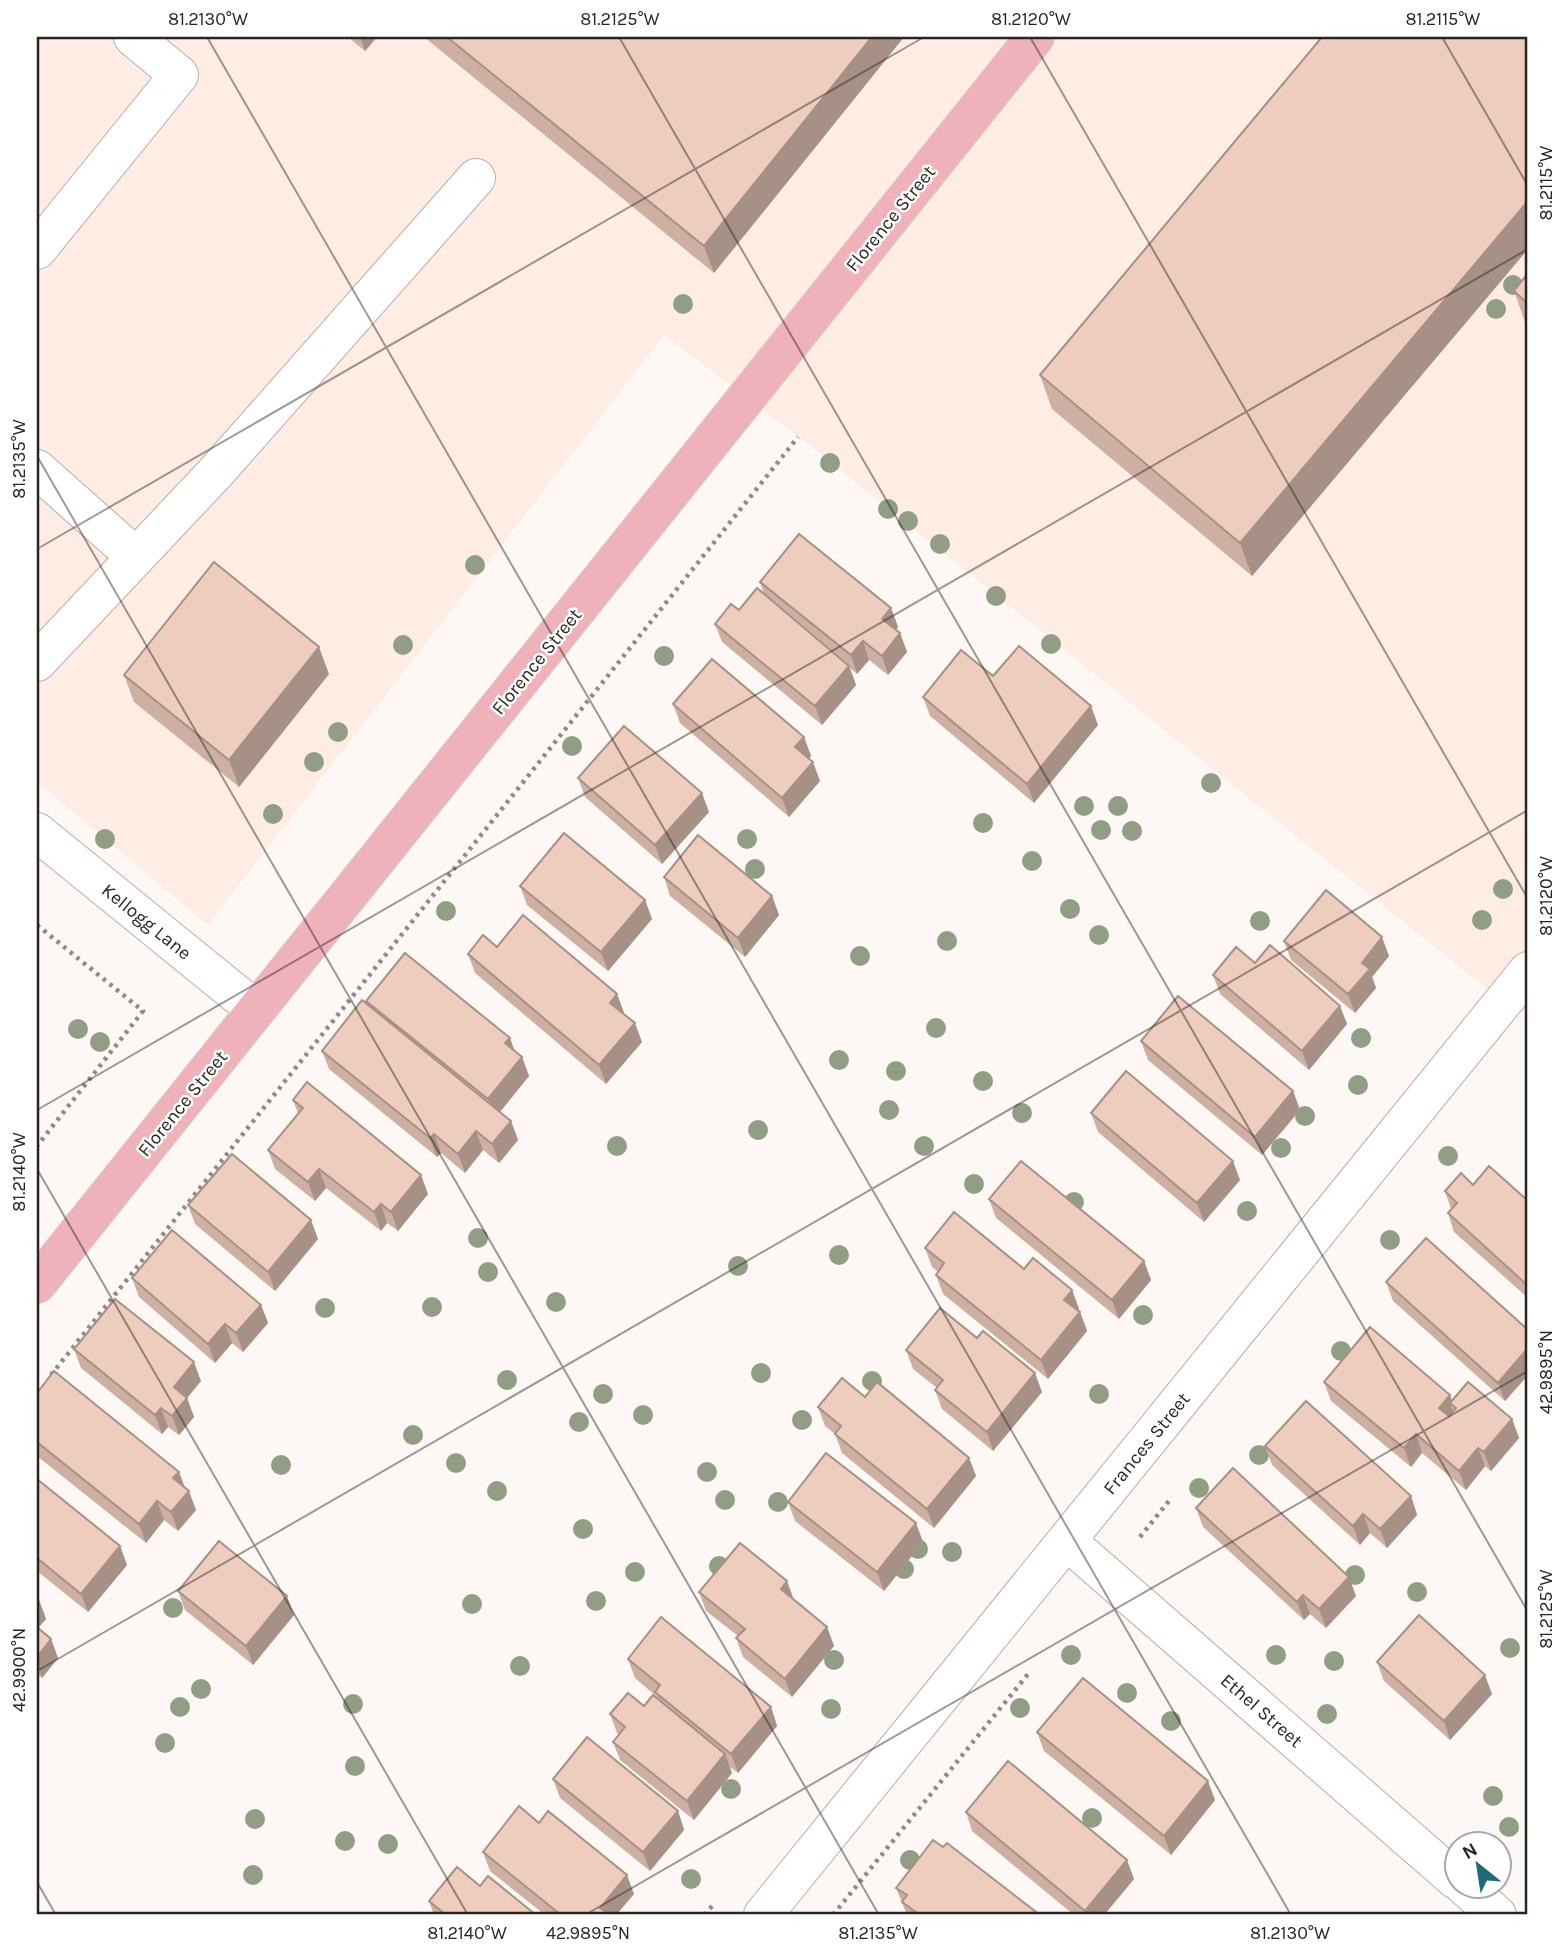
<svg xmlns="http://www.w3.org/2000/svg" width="1565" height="1952" font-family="Karla,sans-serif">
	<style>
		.built { fill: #ffede5 }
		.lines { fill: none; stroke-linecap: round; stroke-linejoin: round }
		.minor-casing { stroke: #bbada7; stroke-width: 40 }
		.major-casing { stroke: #d4d3d3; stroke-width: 40 }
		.path { stroke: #908b89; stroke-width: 4.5; stroke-dasharray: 3.5 5; stroke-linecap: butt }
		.minor { stroke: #fff; stroke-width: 38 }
		.major { stroke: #efb1ba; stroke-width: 38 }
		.tree { fill: #919e85 }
		.wall { fill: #ceb0a3 }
		.shaded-wall { fill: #a79085 }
		.building { fill: #efcdbe; stroke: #a79085; stroke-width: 2 }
		.ticks { fill: none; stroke: #292422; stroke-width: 2; stroke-opacity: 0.45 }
		.labels { text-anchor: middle; stroke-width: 5; stroke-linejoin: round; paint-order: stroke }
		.street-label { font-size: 19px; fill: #292422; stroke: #fff }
		.neatline { fill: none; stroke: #292422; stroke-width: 2.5 }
		.ticks-label { font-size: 18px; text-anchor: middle; fill: #292422 }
	</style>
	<rect width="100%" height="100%" fill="#fdf8f5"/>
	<path class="built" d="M37,37h1491v979l-61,-43 -668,-536 -135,-102 -456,590 -171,-143z"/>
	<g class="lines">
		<defs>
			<g id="minor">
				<path d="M37,250l142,-175 -46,-38"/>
				<path d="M37,469l99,88"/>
				<path d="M37,662l180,-191 259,-293"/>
				<path d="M37,832l219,178"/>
				<path d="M1067,1541l389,339"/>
				<path d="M1463,1885l34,30"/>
				<path d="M763,1915l765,-944"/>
			</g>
			<path id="major" d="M37,1284l998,-1247"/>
		</defs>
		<use href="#minor" class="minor-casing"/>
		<use href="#major" class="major-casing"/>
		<g class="path">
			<path d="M37,925l106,86 -106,135"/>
			<path d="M51,1375l747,-938"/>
			<path d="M1140,1537l32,-40"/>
			<path d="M704,1915l9,-10"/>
			<path d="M833,1915l195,-241"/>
		</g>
		<use href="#minor" class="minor"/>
		<use href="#major" class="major"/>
	</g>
	<g class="tree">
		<circle cx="1513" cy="285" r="10"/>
		<circle cx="683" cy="304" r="10"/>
		<circle cx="1496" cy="309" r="10"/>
		<circle cx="830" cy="463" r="10"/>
		<circle cx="888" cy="509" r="10"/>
		<circle cx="908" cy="521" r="10"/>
		<circle cx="940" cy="544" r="10"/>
		<circle cx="475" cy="565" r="10"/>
		<circle cx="996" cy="596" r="10"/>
		<circle cx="1051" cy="644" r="10"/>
		<circle cx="403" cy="645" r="10"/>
		<circle cx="664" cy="656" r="10"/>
		<circle cx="338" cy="732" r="10"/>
		<circle cx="572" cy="746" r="10"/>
		<circle cx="314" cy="762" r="10"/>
		<circle cx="1211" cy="783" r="10"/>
		<circle cx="1084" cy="806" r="10"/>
		<circle cx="1118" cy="806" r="10"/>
		<circle cx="273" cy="814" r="10"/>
		<circle cx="983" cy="823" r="10"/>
		<circle cx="1101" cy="830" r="10"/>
		<circle cx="1132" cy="831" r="10"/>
		<circle cx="105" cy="839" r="10"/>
		<circle cx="747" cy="839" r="10"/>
		<circle cx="1032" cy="861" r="10"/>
		<circle cx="755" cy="869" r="10"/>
		<circle cx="1503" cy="889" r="10"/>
		<circle cx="1070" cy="909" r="10"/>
		<circle cx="446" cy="911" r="10"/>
		<circle cx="1482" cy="920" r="10"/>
		<circle cx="1260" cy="921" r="10"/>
		<circle cx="1099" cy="935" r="10"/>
		<circle cx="947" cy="941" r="10"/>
		<circle cx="860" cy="956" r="10"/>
		<circle cx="936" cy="1028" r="10"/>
		<circle cx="78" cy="1029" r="10"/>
		<circle cx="1361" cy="1038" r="10"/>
		<circle cx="100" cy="1042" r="10"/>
		<circle cx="839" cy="1060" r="10"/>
		<circle cx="896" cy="1071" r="10"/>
		<circle cx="983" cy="1081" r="10"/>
		<circle cx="1358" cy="1085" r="10"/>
		<circle cx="889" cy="1110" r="10"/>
		<circle cx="1022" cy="1113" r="10"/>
		<circle cx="1305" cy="1116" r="10"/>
		<circle cx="758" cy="1130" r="10"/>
		<circle cx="617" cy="1146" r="10"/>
		<circle cx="924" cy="1146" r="10"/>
		<circle cx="1281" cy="1148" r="10"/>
		<circle cx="1448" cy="1156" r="10"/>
		<circle cx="974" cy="1184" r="10"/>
		<circle cx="1074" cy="1202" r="10"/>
		<circle cx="1247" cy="1211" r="10"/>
		<circle cx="478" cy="1238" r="10"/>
		<circle cx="1390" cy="1240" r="10"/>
		<circle cx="839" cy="1255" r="10"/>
		<circle cx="738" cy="1266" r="10"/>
		<circle cx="488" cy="1272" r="10"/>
		<circle cx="556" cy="1302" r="10"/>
		<circle cx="432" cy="1307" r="10"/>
		<circle cx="325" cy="1308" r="10"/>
		<circle cx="1143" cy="1315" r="10"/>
		<circle cx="1341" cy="1351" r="10"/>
		<circle cx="761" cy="1373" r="10"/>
		<circle cx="507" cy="1380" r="10"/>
		<circle cx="872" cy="1381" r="10"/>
		<circle cx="603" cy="1394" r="10"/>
		<circle cx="1099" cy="1394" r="10"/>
		<circle cx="643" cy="1415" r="10"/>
		<circle cx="802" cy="1420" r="10"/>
		<circle cx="579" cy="1422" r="10"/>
		<circle cx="413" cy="1435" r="10"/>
		<circle cx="1259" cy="1455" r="10"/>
		<circle cx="456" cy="1463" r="10"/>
		<circle cx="281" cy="1465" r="10"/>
		<circle cx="707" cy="1472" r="10"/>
		<circle cx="1199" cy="1488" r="10"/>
		<circle cx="497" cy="1491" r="10"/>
		<circle cx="725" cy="1500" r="10"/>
		<circle cx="778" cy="1502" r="10"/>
		<circle cx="583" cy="1529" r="10"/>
		<circle cx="918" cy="1549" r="10"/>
		<circle cx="952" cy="1552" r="10"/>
		<circle cx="719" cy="1566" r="10"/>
		<circle cx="904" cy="1569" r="10"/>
		<circle cx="635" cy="1572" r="10"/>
		<circle cx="1355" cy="1575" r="10"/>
		<circle cx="1417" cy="1592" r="10"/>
		<circle cx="596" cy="1601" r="10"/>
		<circle cx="472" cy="1604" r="10"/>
		<circle cx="173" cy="1608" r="10"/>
		<circle cx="1510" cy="1648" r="10"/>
		<circle cx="1071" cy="1655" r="10"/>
		<circle cx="1276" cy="1655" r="10"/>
		<circle cx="834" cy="1660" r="10"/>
		<circle cx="1334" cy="1661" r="10"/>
		<circle cx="520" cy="1666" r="10"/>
		<circle cx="201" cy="1689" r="10"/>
		<circle cx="1127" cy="1693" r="10"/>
		<circle cx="353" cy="1704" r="10"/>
		<circle cx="180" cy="1707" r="10"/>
		<circle cx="1020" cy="1708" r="10"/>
		<circle cx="831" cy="1709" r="10"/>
		<circle cx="1327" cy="1714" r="10"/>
		<circle cx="1171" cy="1721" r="10"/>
		<circle cx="165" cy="1743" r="10"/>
		<circle cx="355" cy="1766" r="10"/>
		<circle cx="731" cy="1789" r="10"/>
		<circle cx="1493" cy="1796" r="10"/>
		<circle cx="1092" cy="1818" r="10"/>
		<circle cx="255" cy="1819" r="10"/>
		<circle cx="1509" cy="1827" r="10"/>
		<circle cx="345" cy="1841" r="10"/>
		<circle cx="388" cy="1844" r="10"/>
		<circle cx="910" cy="1860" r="10"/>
		<circle cx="253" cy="1875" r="10"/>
		<circle cx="691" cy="1879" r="10"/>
	</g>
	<g class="wall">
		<path d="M348,37h29l-12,14z"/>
		<path d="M424,37h480l-190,236z"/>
		<path d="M1528,37v212l-276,327 -200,-167 -12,-34z"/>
		<path d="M1528,273v54l-2,-2 -12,-34z"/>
		<path d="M760,582l131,26 7,19 -2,3 4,3 7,19 -19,23 -19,-15 -12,14 -7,-6 6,17 -34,40 -100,-83 -7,-18 49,-29z"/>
		<path d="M329,674l-90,113 -105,-85 -10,-27z"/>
		<path d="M993,676l105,49 -64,78 -104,-87 -7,-19z"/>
		<path d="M673,704l131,33 7,19 -2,2 11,23 -31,36 -109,-94z"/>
		<path d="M578,778l131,34 -47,52 -77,-67z"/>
		<path d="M664,877l108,19 7,19 -34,42 -75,-61z"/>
		<path d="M520,886l125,14 7,19 -44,52 -81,-66z"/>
		<path d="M1284,941l105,15 -17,21 4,11 -21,25 -64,-53z"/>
		<path d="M497,947l120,47 7,19 -1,1 19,28 -36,42 -131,-111 -7,-19z"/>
		<path d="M1255,963l85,43 7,18 -38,46 -89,-76 -7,-19z"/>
		<path d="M366,1001l148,50 8,6 7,19 -29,36 11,9 7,19 -19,23 -16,-13 -18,23 -24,-20 -4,4 -108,-88 -7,-18 46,-47z"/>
		<path d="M1141,1041l152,50 7,19 -38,45 -114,-95z"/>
		<path d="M293,1100l135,94 -30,37 -11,-8 -6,8 -55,-43 -11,13 -40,-32 -7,-19 30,-37z"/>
		<path d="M1091,1113l149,67 -36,42 -106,-90z"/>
		<path d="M1473,1185l55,16v97l-74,-66 -6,-19 3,-4 -6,-18z"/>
		<path d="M989,1199l155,62 7,19 -32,39 -123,-101z"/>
		<path d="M188,1205l130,34 -43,52 -80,-67z"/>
		<path d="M925,1248l99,21 48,21 7,19 -2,1 3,2 7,19 -39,48 -105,-85 -7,-19 2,-3 -6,-5z"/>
		<path d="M132,1278l129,27 7,18 -25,29 -11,-9 -17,20 -76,-66z"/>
		<path d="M1386,1282l142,48v45l-23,26 -112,-100z"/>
		<path d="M74,1349l127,32 -14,17 7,19 -15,18 -11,-8 -6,7 -81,-66z"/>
		<path d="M906,1350l136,42 -49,59 -51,-42 -7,-19 2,-2 -24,-19z"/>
		<path d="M1324,1382l128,19 60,18 7,19 -28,33 -6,-5 -19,24 -44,-37 -11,14 -80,-66z"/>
		<path d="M37,1393l142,79 6,16 11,22 -18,21 -14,-11 -18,23 -109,-87z"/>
		<path d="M865,1397l104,61 7,18 -42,52 -92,-75 -7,-19 -10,-8 -7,-19z"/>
		<path d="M1265,1446l146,50 6,19 -30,33 -17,-15 -10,12 -88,-80z"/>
		<path d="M37,1479l83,67 7,19 -39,47 -51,-41z"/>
		<path d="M788,1502l135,40 -39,49 -89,-70z"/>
		<path d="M1196,1508l160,88 -30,32 -16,-14 -6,6 -101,-93z"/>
		<path d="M178,1591l116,24 -41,50 -68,-55z"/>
		<path d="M699,1592l95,7 33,28 7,19 -42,51 -49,-40 -7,-19 2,-2 -32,-25z"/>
		<path d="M37,1598l2,2 7,19 -8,9 13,11 7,19 -16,20 -5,-4z"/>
		<path d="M628,1659l143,48 6,19 -39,47 -8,-6 2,6 -38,47 -74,-60 -7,-18 6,-7 -2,-2 -7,-19 34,-8 13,-8 -1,-2 -21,-18z"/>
		<path d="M1377,1662l115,32 -42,46 -66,-59z"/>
		<path d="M1037,1732l178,68 -44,55 -127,-104z"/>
		<path d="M553,1779l125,32 6,19 -34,41 -90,-73z"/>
		<path d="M966,1812l168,67 -30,36h-30l-102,-84z"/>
		<path d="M539,1823l95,71 -18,21h-71l-55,-44 -7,-19z"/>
		<path d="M943,1847l97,68h-133l-11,-27z"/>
		<path d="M480,1886l56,29h-102l-5,-14z"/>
	</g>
	<g class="shaded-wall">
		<path d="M360,37h17l-12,14z"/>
		<path d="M872,37h32l-190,236 -10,-27z"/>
		<path d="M1528,201v48l-276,327 -12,-33z"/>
		<path d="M891,608l7,19 -9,11 -7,-19z"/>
		<path d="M900,633l7,19 -19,23 -6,-19z"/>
		<path d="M863,641l6,19 -12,14 -6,-19z"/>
		<path d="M319,647l10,27 -90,113 -10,-27z"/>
		<path d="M849,666l7,19 -34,40 -7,-19z"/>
		<path d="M1091,706l7,19 -64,78 -7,-19z"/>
		<path d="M804,737l7,19 -9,10 -7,-19z"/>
		<path d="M813,762l7,19 -31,36 -7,-19z"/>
		<path d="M702,793l7,19 -47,52 -7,-19z"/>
		<path d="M772,896l7,19 -34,42 -7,-19z"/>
		<path d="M645,900l7,19 -44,52 -7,-19z"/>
		<path d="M1382,937l7,19 -17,21 4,11 -21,25 -7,-19 14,-31z"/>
		<path d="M617,994l7,19 -7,9 -7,-19z"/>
		<path d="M1340,1006l7,18 -38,46 -7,-19z"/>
		<path d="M635,1023l7,19 -36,42 -7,-19z"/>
		<path d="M510,1038l7,19 -12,-14z"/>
		<path d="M522,1057l7,19 -34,42 -7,-19z"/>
		<path d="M1293,1091l7,19 -38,45 -7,-18z"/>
		<path d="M511,1121l7,19 -19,23 -7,-19z"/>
		<path d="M476,1131l7,19 -18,23 -7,-19z"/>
		<path d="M434,1134l7,19 -4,4 -7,-19z"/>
		<path d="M1233,1161l7,19 -36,42 -7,-19z"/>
		<path d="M319,1169l7,19 -11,13 -7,-19z"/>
		<path d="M421,1175l7,19 -30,37 -7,-19z"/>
		<path d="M381,1204l6,19 -6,8 -7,-19z"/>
		<path d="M311,1220l7,19 -43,52 -7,-19z"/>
		<path d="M1144,1261l7,19 -32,39 -7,-19z"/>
		<path d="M1072,1290l7,19 -8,9 -7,-18z"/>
		<path d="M261,1305l7,18 -25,29 -7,-19z"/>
		<path d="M1080,1312l7,19 -39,48 -7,-19z"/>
		<path d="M225,1324l7,19 -17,20 -7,-19z"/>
		<path d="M1528,1348v27l-23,26 -7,-18z"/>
		<path d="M194,1362l7,19 -14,17 7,19 -15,18 -7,-19 2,-29z"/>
		<path d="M1035,1373l7,19 -49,59 -6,-19z"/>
		<path d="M1450,1395l4,11 -4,-3 5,14 -9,10 -7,-19z"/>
		<path d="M161,1408l7,19 -6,7 -7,-19z"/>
		<path d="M1512,1419l7,19 -28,33 -7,-19z"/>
		<path d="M1416,1434l6,19 -11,14 -7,-19z"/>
		<path d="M1478,1448l7,18 -19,24 -7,-19z"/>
		<path d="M969,1458l7,18 -42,52 -7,-19z"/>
		<path d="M179,1472l7,19 -13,-13z"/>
		<path d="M189,1491l7,19 -18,21 -7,-19z"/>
		<path d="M1411,1496l6,19 -30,33 -7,-19z"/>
		<path d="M157,1501l7,19 -18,23 -7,-19z"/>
		<path d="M1363,1514l7,19 -10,12 -7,-19z"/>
		<path d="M916,1523l7,19 -39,49 -7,-19z"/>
		<path d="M120,1546l7,19 -39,47 -7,-18z"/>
		<path d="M1349,1577l7,19 -30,32 -7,-19z"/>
		<path d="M787,1581l7,19 -13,-11z"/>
		<path d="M1303,1595l7,19 -6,6 -7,-18z"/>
		<path d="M287,1596l7,19 -41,50 -7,-19z"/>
		<path d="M39,1600l7,19 -9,10v-27z"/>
		<path d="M827,1627l7,19 -42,51 -7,-18z"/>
		<path d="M51,1639l7,19 -16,20 -5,-15v-6z"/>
		<path d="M1485,1675l7,19 -42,46 -6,-19z"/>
		<path d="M771,1707l6,19 -39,47 -7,-19z"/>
		<path d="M725,1754l7,19 -38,47 -7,-19z"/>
		<path d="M1208,1781l7,19 -44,55 -7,-19z"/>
		<path d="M678,1811l6,19 -34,41 -7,-19z"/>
		<path d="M1127,1860l7,19 -30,36h-17l-2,-4z"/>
		<path d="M627,1875l7,19 -18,21h-13l-3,-7z"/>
	</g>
	<g class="building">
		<path d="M447,37h425l-168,209z"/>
		<path d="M1322,37h206v136l-2,3 2,2v23l-288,342 -200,-168z"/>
		<path d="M1528,273v31l-14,-13z"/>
		<path d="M799,534l92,74 -9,11 18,14 -18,23 -19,-15 -12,14 -91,-73z"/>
		<path d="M214,562l105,85 -90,113 -105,-85z"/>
		<path d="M757,588l92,78 -34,40 -100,-82 16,-20 8,6z"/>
		<path d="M1019,646l72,60 -64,78 -104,-87 38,-47 32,26z"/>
		<path d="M712,659l92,78 -9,10 18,15 -31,36 -109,-94z"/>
		<path d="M624,726l78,67 -47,52 -77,-67z"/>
		<path d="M564,833l81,67 -44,52 -81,-66z"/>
		<path d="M698,835l74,61 -34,42 -74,-61z"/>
		<path d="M1326,890l56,47 -20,26 8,6 -22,25 -64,-53z"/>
		<path d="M523,915l94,79 -7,9 25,20 -36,42 -131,-111 15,-19 14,12z"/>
		<path d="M1270,945l70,61 -38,45 -89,-76 23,-28 19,16z"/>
		<path d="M405,953l105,85 -5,5 17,14 -34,42 -122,-98z"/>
		<path d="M1178,996l115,95 -38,46 -114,-96z"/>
		<path d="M362,1000l149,121 -19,23 -16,-13 -18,23 -24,-20 -4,4 -108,-87z"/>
		<path d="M1126,1071l107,90 -36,42 -106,-90z"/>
		<path d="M307,1082l114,93 -30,37 -10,-8 -7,8 -55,-43 -11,13 -40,-32 35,-42 -10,-8z"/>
		<path d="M232,1154l79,66 -43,52 -80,-67z"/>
		<path d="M1021,1161l123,100 -32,39 -123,-101z"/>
		<path d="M1489,1166l39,35v81l-2,2 -78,-71 9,-10 -12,-12 16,-18 12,12z"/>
		<path d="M954,1212l70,57 9,-11 39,32 -8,10 16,12 -39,48 -105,-85 8,-12 -19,-15z"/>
		<path d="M172,1230l89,75 -25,28 -11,-9 -17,20 -76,-66z"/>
		<path d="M1426,1238l102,92v18l-30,35 -112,-101z"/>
		<path d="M115,1299l79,63 -20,25 13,11 -15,18 -11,-8 -6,7 -81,-66z"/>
		<path d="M940,1308l37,30 6,-7 52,42 -48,59 -52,-42 8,-10 -37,-30z"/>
		<path d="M1370,1327l80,68 -11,13 10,8 7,-8 -6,-5 18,-21 44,37 -28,33 -6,-4 -19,23 -43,-37 -12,14 -80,-66z"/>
		<path d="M54,1371l125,101 -6,6 16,13 -18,21 -14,-11 -18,23 -102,-82v-49z"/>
		<path d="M842,1378l23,19 12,-15 92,76 -42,51 -92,-75 6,-8 -23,-19z"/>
		<path d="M1306,1401l105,95 -31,33 -17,-15 -10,12 -88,-80z"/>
		<path d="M826,1453l90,70 -39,49 -89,-70z"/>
		<path d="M1233,1468l116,109 -30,32 -16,-14 -6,7 -101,-94z"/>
		<path d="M37,1479l83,67 -39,48 -44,-36z"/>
		<path d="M219,1541l68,55 -41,50 -68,-55z"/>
		<path d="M740,1543l47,38 -6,8 46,38 -42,52 -49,-41 9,-9 -46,-37z"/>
		<path d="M1419,1615l66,60 -41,46 -67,-59z"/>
		<path d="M661,1617l110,90 -40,47 -76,-62 5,-7 -32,-26z"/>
		<path d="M37,1627l14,12 -14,18z"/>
		<path d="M1083,1678l125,103 -44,55 -127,-104z"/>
		<path d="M628,1693l16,13 9,-11 72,59 -38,47 -74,-59 12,-15 -15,-13z"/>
		<path d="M587,1737l91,74 -35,41 -90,-73z"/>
		<path d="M1008,1761l119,99 -42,51 -119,-99z"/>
		<path d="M519,1806l20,17 9,-12 79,64 -27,33 10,7h-49l-78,-63z"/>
		<path d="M933,1840l10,7 4,-4 93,72h-120l-18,-13 5,-7 -11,-7z"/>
		<path d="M457,1867l23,19 8,-10 48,39h-90l-17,-14z"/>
	</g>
	<path class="ticks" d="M207,37l1084,1878M619,37l909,1575M1030,37l498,862M1442,37l86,149M37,456l842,1459M37,549l887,-512M37,1110l1491,-861M37,1169l431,746M37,1671l1491,-861M37,1882l19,33M585,1915l943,-544"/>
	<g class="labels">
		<g class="street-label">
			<text transform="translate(890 218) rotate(-51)" y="7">Florence Street</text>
			<text transform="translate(536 661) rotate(-51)" y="7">Florence Street</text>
			<text transform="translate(147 921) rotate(39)" y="7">Kellogg Lane</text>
			<text transform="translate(182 1103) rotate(-51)" y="7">Florence Street</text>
			<text transform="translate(1146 1443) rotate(-51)" y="7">Frances Street</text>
			<text transform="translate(1262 1710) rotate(41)" y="7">Ethel Street</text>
		</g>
	</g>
	<rect width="1565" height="1952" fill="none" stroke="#ffffff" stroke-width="77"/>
	<g transform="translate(1478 1865) rotate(330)"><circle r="33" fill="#ffffff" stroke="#a9a7a7" stroke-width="2"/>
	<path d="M0-5L12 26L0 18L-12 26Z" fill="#216977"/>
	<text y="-10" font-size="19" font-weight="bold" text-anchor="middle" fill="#292422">N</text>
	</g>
	<rect x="38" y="38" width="1488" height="1875" class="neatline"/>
	<g class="ticks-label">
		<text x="208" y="25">81.2130°W</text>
		<text x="620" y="25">81.2125°W</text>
		<text x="1031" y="25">81.2120°W</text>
		<text x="1443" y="25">81.2115°W</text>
		<text transform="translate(1546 183) rotate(-90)" y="6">81.2115°W</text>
		<text transform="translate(19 459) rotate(-90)" y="6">81.2135°W</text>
		<text transform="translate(1546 896) rotate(-90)" y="6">81.2120°W</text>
		<text transform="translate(19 1172) rotate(-90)" y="6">81.2140°W</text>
		<text transform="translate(1546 1372) rotate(-90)" y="6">42.9895°N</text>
		<text transform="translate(1546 1609) rotate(-90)" y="6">81.2125°W</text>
		<text transform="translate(19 1670) rotate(-90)" y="6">42.9900°N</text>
		<text x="467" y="1939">81.2140°W</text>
		<text x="588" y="1939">42.9895°N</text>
		<text x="878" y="1939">81.2135°W</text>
		<text x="1290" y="1939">81.2130°W</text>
	</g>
</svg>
